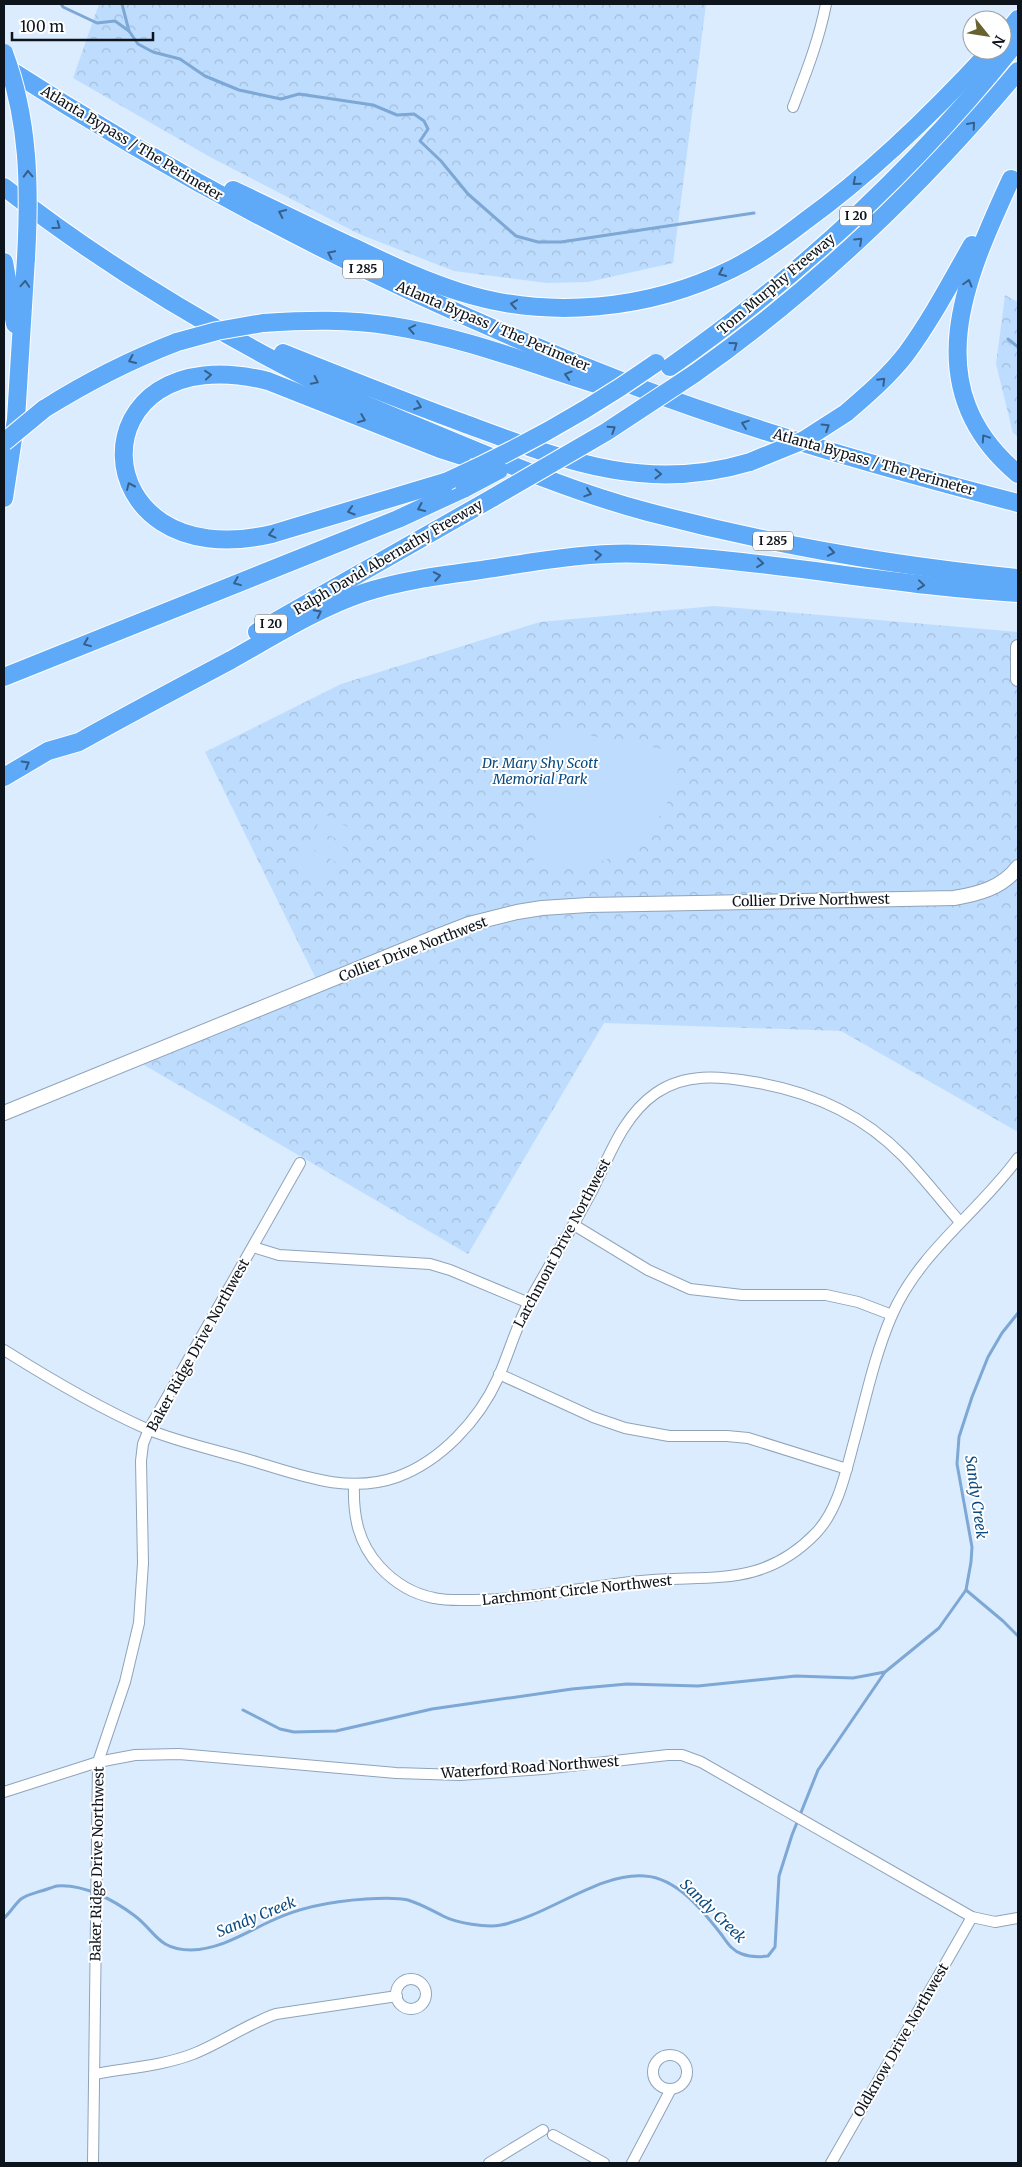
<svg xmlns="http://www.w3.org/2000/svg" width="1022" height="2167" font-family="Merriweather,serif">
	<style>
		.forest { fill: url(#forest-crowns) }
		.pitch { fill: #beddfe }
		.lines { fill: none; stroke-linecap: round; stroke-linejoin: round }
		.stream { stroke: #7da7d4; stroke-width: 3 }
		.minor-casing { stroke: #8fa3b9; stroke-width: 12 }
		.secondary-casing { stroke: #8fa3b9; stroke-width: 16 }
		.motorway-casing { stroke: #fff; stroke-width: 20 }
		.minor { stroke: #fff; stroke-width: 10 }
		.secondary { stroke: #fff; stroke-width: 14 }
		.motorway { stroke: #5eaaf8; stroke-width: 18 }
		.motorway-bridge-casing { stroke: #fff; stroke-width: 20; stroke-linecap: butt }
		.motorway-bridge { stroke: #5eaaf8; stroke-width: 18 }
		.oneway { stroke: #365f8a }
		.labels { text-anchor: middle; stroke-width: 4; stroke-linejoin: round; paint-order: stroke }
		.shield { fill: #fff; stroke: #565a60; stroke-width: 1 }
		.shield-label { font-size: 12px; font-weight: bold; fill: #0d141c }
		.street-label { font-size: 14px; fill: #0d141c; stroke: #fff }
		.park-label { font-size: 14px; font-style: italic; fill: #084980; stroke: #fff }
		.water-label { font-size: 15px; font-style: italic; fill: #0a4a81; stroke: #fff }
	</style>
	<defs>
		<pattern id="forest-crowns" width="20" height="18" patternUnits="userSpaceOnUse" patternTransform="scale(1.25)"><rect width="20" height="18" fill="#beddfe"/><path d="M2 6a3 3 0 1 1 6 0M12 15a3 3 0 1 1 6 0" fill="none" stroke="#a2bdd9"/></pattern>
	</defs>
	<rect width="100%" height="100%" fill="#dbecff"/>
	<g class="forest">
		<path d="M99,4h607l-33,259 -85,19 -41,1 -93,-12 -95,-37 -149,-77 -137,-79z"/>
		<path d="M1005,295l13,7v135l-5,-4 -17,-69z"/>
		<path d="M714,606l304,26v500l-177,-101 -237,-8 -136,231 -336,-196 185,-77 -112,-229 136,-68 199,-62z"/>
	</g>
	<g class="pitch">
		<path d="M561,730l121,23c-5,20 -9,41 -19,58 -30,47 -77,64 -130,55l13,-125z"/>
		<path d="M324,814l29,16 -7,14 -30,-16z"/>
		<path d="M314,832l30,16 -8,14 -29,-16z"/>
		<path d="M304,851l29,16 -7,13 -30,-16z"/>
	</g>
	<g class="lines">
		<g class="stream">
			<path d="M61,4l2,3 34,16 18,-2 14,10"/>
			<path d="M122,4l7,27 9,13 15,8 27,7 25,17 34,14 42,9 18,-5 74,11 24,10 17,-1 10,7 4,8 -8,12 21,20 27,33 48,42 22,6h23l193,-29"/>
			<path d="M1008,339l10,8"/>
			<path d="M966,1590l37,31 15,15"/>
			<path d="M243,1710l37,19 14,3 42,-1 96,-22 140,-20 55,-5 71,2 98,-10 57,2 32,-6"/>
			<path d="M4,1918c6,-5 11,-14 17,-19 5,-4 14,-6 20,-8 5,-1 11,-4 16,-5 27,-2 57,14 78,30 21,16 23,34 56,34 30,-1 54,-17 80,-29 29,-14 63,-20 95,-22 14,-1 29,-2 42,1 13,4 23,10 35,16 13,7 44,12 58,9 47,-9 98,-53 144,-49 32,2 58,35 76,58 6,8 11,17 21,20 8,3 18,3 26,2l7,-9 4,-71 13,-41 26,-65 67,-98 54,-44 27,-38 5,-28 1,-15 -15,-83 2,-27 13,-40 16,-40 14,-24 16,-20"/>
		</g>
		<defs>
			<g id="minor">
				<path d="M793,107c13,-34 26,-67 33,-103"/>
				<path d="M574,1225l74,45 42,19 52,6h84l32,7 34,13"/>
				<path d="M253,1247l26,8 151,9 20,6 79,33"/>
				<path d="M4,1350c46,29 93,57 143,79 33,14 74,22 109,33 46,14 93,32 141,15 44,-16 82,-57 101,-99 11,-25 18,-51 31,-76 21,-39 45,-76 65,-115 16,-33 30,-72 62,-94 29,-20 63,-17 97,-11 56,9 109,32 150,74 20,21 38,44 57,66"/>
				<path d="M499,1374l94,43 32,11 44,8h58l21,2 99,31"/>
				<path d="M354,1485c-1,31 4,58 26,82 14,15 33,27 54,31 13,3 27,2 40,2 57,0 110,-14 167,-19 69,-7 121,8 175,-48 23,-24 30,-63 39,-95 11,-41 20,-84 37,-123 28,-64 86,-102 126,-157"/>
				<path d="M4,1792l94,-30 37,-7 44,-1 217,19 64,2 83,-6 125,-14h14l19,7 271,155 23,5 23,-4"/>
				<circle cx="411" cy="1994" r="15"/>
				<circle cx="670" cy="2072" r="17"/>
				<path d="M95,2074c32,-6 67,-8 98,-20 28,-11 54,-30 83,-40l121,-18"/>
				<path d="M553,2135l51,28"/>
				<path d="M93,2163l5,-401 27,-80 14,-59 4,-60 -2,-102 2,-17 6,-15 151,-266"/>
				<path d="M489,2163l54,-33"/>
				<path d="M632,2163l39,-74"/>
				<path d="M831,2163l141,-246"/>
			</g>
			<g id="secondary">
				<path d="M1018,647v32"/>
				<path d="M4,1113l434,-177 31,-12 48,-12 25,-4 46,-3 366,-7c24,-4 48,-10 64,-31"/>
			</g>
			<g id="motorway">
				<path d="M1002,39l16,-20"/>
				<path d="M4,66c197,127 406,234 625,318 127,48 258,85 389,119"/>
				<path d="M1011,179c-46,100 -96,209 7,295"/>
				<path d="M4,187c87,68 182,127 279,178 54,29 111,52 167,75 65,27 130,54 198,72 121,32 246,54 370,66"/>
				<path d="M233,190c41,19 81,39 122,58 34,16 69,33 105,44 88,28 189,18 272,-23 26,-13 50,-30 73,-48 68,-49 129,-109 186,-171"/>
				<path d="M4,262l11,62"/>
				<path d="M263,323c44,-3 86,-4 129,3 70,11 137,37 204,58l21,1"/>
				<path d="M283,353c60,24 120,48 180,70 98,36 181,71 287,39"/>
				<path d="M670,367c131,-92 249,-202 348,-327"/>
				<path d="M694,374c124,-88 227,-187 324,-303"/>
				<path d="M44,409c43,-27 86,-49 133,-67"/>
				<path d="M846,413c21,-18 43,-37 60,-59 25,-34 45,-72 66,-109"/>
				<path d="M448,481l-176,53c-194,45 -200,-202 -4,-153l172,68 22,7"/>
				<path d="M4,498l12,-79 10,-161"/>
				<path d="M257,632l237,-135"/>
				<path d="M4,677l394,-158 67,-31"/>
				<path d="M4,777l44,-26 31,-9c50,-28 101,-55 152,-82 41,-23 87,-52 132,-67 36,-12 74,-17 111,-22 56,-8 114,-20 171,-17 126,6 248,32 373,39"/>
			</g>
		</defs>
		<use href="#minor" class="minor-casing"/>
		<use href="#secondary" class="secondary-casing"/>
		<use href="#motorway" class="motorway-casing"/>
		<use href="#minor" class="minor"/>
		<use href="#secondary" class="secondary"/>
		<use href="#motorway" class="motorway"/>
		<defs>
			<g id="motorway-bridge">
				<path d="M4,53c25,67 26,134 22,205"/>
				<path d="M177,342l40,-11 46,-8"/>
				<path d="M4,442l40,-33"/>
				<path d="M750,462l54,-22 42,-27"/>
				<path d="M448,481c73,-33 143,-72 208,-118"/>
				<path d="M465,488l34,-18"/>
				<path d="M494,497l112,-65 88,-58"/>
			</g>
		</defs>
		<use href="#motorway-bridge" class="motorway-bridge-casing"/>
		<use href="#motorway-bridge" class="motorway-bridge"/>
	</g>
	<defs><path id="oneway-chevron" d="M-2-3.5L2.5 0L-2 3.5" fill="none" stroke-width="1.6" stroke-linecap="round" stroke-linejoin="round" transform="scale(1.25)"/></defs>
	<g class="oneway">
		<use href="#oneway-chevron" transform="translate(972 125) rotate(-49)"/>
		<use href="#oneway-chevron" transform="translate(28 174) rotate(-92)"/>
		<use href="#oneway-chevron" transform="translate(856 182) rotate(139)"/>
		<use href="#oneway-chevron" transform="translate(282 213) rotate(-155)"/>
		<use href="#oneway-chevron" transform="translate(57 226) rotate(36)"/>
		<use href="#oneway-chevron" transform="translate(859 241) rotate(-43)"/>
		<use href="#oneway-chevron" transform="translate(331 254) rotate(-154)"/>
		<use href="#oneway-chevron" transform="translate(722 273) rotate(155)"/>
		<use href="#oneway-chevron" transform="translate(968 283) rotate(-74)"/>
		<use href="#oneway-chevron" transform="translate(25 284) rotate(-86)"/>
		<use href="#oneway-chevron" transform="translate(514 304) rotate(-171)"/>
		<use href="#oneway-chevron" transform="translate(412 329) rotate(-169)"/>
		<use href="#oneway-chevron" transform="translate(734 345) rotate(-36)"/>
		<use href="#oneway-chevron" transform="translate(132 360) rotate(156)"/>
		<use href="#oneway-chevron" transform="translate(208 375) rotate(-5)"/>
		<use href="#oneway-chevron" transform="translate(568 375) rotate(-163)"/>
		<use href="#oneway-chevron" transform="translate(315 381) rotate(26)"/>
		<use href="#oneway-chevron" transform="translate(882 381) rotate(-45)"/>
		<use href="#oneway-chevron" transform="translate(418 406) rotate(20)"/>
		<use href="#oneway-chevron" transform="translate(362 419) rotate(22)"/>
		<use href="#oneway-chevron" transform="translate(745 424) rotate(-161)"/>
		<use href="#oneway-chevron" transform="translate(826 427) rotate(-32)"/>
		<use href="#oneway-chevron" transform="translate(612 429) rotate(-33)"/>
		<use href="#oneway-chevron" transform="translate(985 438) rotate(-124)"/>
		<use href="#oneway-chevron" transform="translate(658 474) rotate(1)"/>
		<use href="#oneway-chevron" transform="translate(130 486) rotate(-114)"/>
		<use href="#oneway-chevron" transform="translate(588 493) rotate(18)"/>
		<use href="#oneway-chevron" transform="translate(421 508) rotate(156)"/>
		<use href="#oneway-chevron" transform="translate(351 511) rotate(163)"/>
		<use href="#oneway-chevron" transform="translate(272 534) rotate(166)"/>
		<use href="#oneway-chevron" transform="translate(831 552) rotate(10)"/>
		<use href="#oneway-chevron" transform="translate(598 555) rotate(-4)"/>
		<use href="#oneway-chevron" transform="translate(760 563) rotate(6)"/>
		<use href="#oneway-chevron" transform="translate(437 576) rotate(-10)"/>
		<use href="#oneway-chevron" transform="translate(237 582) rotate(158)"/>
		<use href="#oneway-chevron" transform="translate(921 585) rotate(6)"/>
		<use href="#oneway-chevron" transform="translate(318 613) rotate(-27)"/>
		<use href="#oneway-chevron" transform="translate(87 643) rotate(158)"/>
		<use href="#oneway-chevron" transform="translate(26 764) rotate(-30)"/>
	</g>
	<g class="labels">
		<g class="shield">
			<rect x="840" y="206.5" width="32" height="19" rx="4"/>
			<rect x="343" y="259.5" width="40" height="19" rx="4"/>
			<rect x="753" y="531.5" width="40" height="19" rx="4"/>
			<rect x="255" y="614.5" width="32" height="19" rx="4"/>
		</g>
		<g class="shield-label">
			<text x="856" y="220">I 20</text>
			<text x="363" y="273">I 285</text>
			<text x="773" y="545">I 285</text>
			<text x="271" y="628">I 20</text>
		</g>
		<g class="street-label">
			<text transform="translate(132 143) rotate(31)" y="5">Atlanta Bypass / The Perimeter</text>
			<text transform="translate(776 284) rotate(-40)" y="5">Tom Murphy Freeway</text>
			<text transform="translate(493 326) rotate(23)" y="5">Atlanta Bypass / The Perimeter</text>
			<text transform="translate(874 462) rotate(16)" y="5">Atlanta Bypass / The Perimeter</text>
			<text transform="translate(388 557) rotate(-30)" y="5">Ralph David Abernathy Freeway</text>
			<text transform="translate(811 900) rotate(-1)" y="5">Collier Drive Northwest</text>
			<text transform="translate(413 949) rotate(-21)" y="5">Collier Drive Northwest</text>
			<text transform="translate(562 1243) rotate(-62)" y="5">Larchmont Drive Northwest</text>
			<text transform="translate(198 1345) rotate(-61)" y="5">Baker Ridge Drive Northwest</text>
			<text transform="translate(577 1590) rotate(-6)" y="5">Larchmont Circle Northwest</text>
			<text transform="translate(530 1767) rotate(-4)" y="5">Waterford Road Northwest</text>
			<text transform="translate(97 1864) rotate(-89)" y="5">Baker Ridge Drive Northwest</text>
			<text transform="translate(901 2040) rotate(-60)" y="5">Oldknow Drive Northwest</text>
		</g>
		<g class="park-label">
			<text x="540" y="768">Dr. Mary Shy Scott<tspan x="540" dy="16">Memorial Park</tspan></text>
		</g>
		<g class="water-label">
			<text transform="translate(976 1497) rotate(82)" y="5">Sandy Creek</text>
			<text transform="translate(713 1911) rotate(44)" y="5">Sandy Creek</text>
			<text transform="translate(256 1917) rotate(-22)" y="5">Sandy Creek</text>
		</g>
	</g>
	<rect width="1022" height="2167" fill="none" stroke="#0d141c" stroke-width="10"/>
	<g transform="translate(987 35) rotate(120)"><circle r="24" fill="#ffffff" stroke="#9ea1a4"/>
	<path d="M0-4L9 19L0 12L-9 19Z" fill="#69612e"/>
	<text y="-8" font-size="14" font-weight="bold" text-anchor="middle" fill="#0d141c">N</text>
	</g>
	<path d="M12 32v8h141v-8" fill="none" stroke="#0d141c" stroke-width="2.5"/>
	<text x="20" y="32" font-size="15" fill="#0d141c" stroke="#ffffff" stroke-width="4" paint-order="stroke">100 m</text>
</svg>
